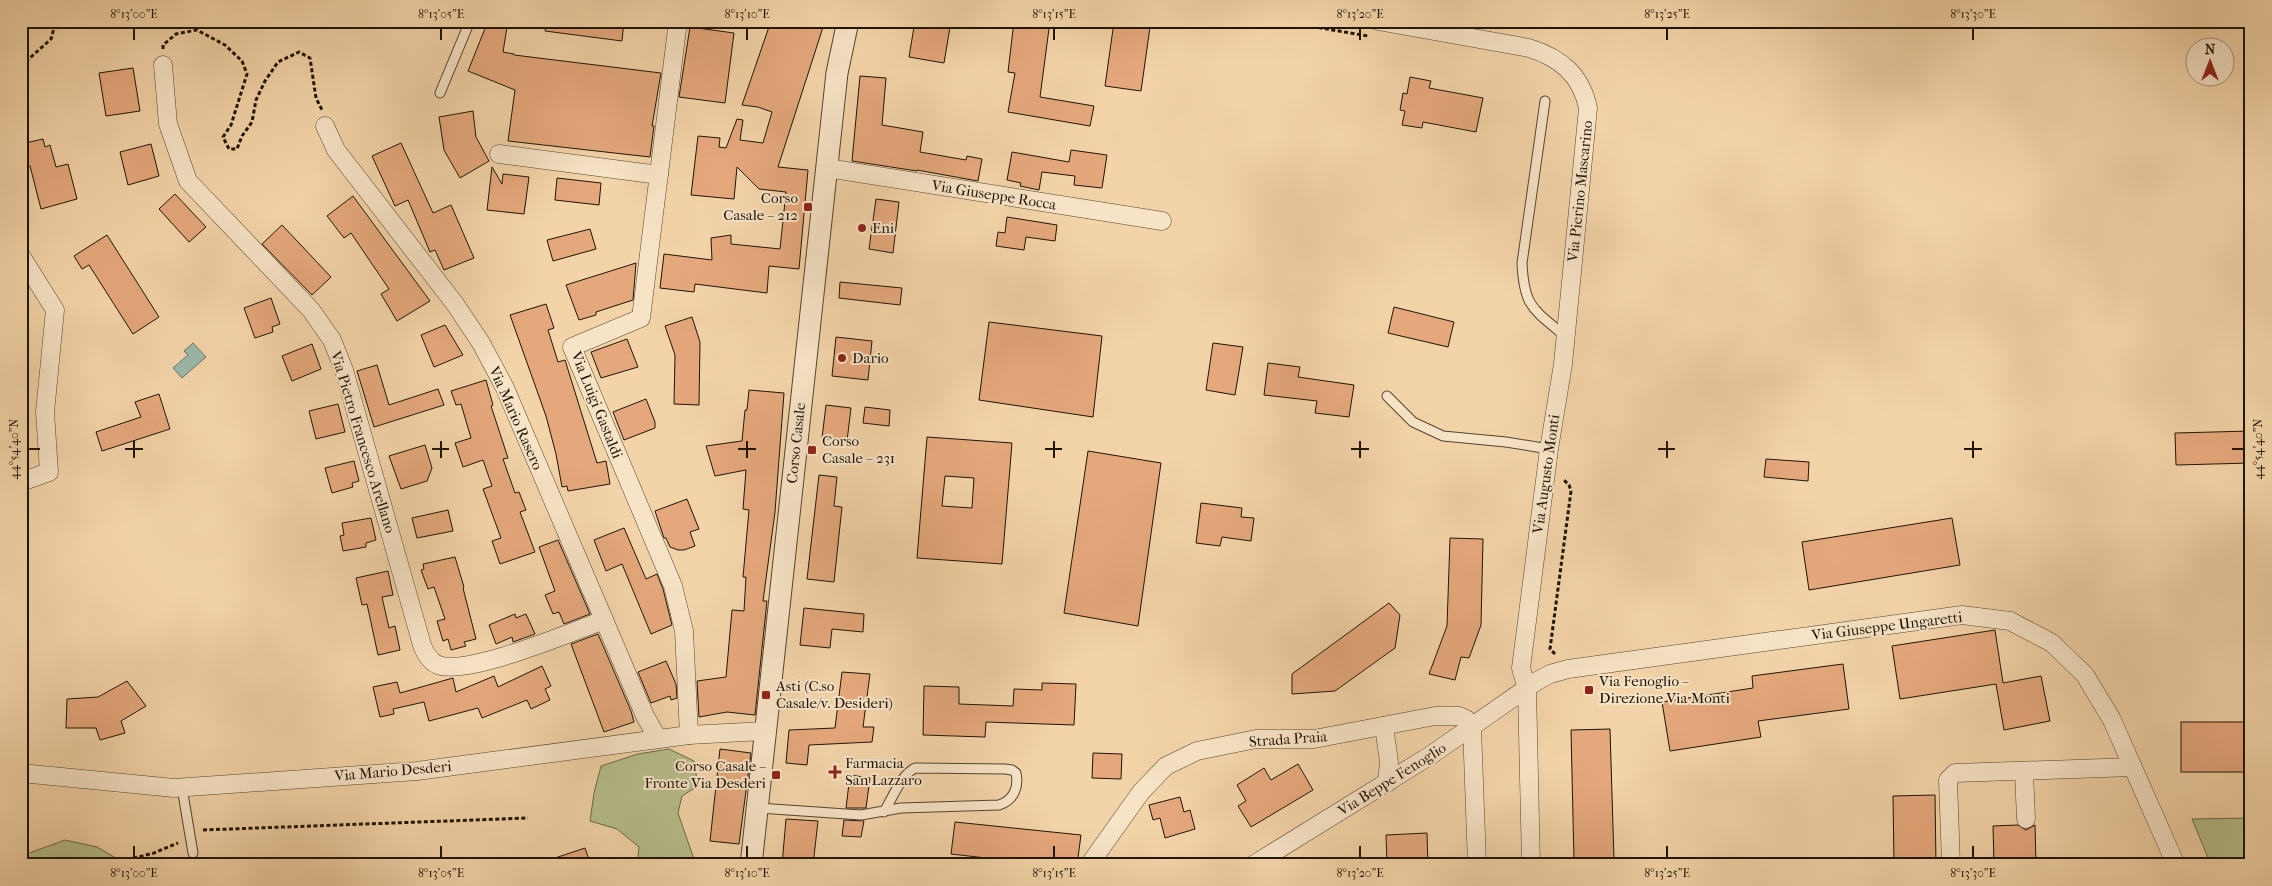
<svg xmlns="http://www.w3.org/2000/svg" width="2272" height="886" font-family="'IM FELL French Canon',serif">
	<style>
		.green { fill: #b6be8b; stroke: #6a694a }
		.water { fill: #9bb8a9; stroke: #697669 }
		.building { fill: #e5a87c; stroke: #1e1409; fill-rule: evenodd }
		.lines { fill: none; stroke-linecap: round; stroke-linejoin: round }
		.service-casing { stroke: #534431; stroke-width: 11 }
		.minor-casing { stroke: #534431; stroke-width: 19 }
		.tertiary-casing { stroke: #534431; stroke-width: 23 }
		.path { stroke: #1e1409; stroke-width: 3; stroke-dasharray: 4 2.5; stroke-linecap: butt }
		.service { stroke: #f7e3c6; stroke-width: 9 }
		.minor { stroke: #f7e3c6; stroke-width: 18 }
		.tertiary { stroke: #f7e3c6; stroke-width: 21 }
		.ticks { fill: none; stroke: #1e1409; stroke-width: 2 }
		.poi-dot { fill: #8f2418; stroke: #f7e3c6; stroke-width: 2 }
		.labels { text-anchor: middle; stroke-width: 4; stroke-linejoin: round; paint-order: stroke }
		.street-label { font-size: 15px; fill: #1e1409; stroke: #f7e3c6 }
		.poi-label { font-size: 15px; fill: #1e1409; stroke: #f7e3c6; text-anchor: start }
		.neatline { fill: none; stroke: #1e1409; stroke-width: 2 }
		.ticks-label { font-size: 12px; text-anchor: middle; fill: #1e1409 }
	</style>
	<rect width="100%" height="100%" fill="#f3d4a8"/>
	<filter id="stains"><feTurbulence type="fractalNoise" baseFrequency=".004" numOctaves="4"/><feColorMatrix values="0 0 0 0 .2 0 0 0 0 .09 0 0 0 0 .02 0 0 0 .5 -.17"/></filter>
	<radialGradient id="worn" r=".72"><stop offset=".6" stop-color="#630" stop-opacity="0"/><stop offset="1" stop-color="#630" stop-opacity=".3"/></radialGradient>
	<g class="green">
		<path d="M669,749l25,12 4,25 -16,10 -4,17 18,52h-59l2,-18 -22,-18 -27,-8 4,-28 7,-27 37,-12z"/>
		<path d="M2251,818v47h-40l-19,-46z"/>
		<path d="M65,840l32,7 24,14 -1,4h-99v-9z"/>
	</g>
	<path class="water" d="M193,343l13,14 -24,21 -9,-10 15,-13 -4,-4z"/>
	<g class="building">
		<path d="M488,21h20l-5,31 11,2v1l147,18 -9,53h2l-4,31 -142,-16 7,-51 -47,-19z"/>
		<path d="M546,21h78l-2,20 -77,-10z"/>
		<path d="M771,21h54l-47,146 30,3 -9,99 -30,-3 -2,27 -72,-9 -1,8 -34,-4 4,-34 48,6 -1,-22 20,-3v9l49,5 6,-57 -27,-3 -22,-22 -3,32 -43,-4 7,-59 22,2 -1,9 7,1 11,-29 6,1 -3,20 23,3 9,-31 -14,-5 -16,-2z"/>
		<path d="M915,21h36l-7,42 -35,-6z"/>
		<path d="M1014,21h36l-10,76 54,9 -4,20 -82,-14 7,-39 -7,-1z"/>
		<path d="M1114,22l36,5 -9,64 -36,-5z"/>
		<path d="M690,27l44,6 -9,70 -46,-6z"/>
		<path d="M133,68l7,43 -34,5 -7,-43z"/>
		<path d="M860,76l26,2 -4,47 41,7 -3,20 46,8 1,-4 15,3 -4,22 -61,-11v1l-65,-10z"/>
		<path d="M1410,77l21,4 -2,7 54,10 -7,34 -53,-10 -1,6 -20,-3 3,-14 -5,-1 3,-17 4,1z"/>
		<path d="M473,111l3,26 13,24 -29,17 -16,-28 -5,-33z"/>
		<path d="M43,139l2,8 5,-2 6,22 12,-3 9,35 -36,10 -11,-43 -9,2v-24z"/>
		<path d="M401,143l32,70 18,-8 23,53 -30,12 -9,-20 -5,2 -22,-52 -13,6 -23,-50z"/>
		<path d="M151,144l8,32 -31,9 -8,-33z"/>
		<path d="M1071,150l36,5 -5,33 -28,-3 1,-9 -33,-4 -3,18 -19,-4 1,-3 -14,-3 5,-28 57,10z"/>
		<path d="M492,167l10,17 1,-10 26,3 -5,37 -37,-4z"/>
		<path d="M557,178l44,5 -2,22 -44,-5z"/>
		<path d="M175,194l31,33 -17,15 -30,-33z"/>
		<path d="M353,196l77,105 -33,20 -16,-27 8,-5 -38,-56 -7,5 -17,-22z"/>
		<path d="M876,199l23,3 -6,51 -24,-4z"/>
		<path d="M1007,217l50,8 -2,16 -29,-4 -2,13 -28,-4 2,-14 7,1z"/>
		<path d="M282,225l49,52 -19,18 -50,-51z"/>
		<path d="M590,229l6,20 -43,12 -6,-21z"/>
		<path d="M107,235l52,82 -26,17 -44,-69 -7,4 -8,-13z"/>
		<path d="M636,263l-3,37 -37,12v3l-17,5 -13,-35z"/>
		<path d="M840,282l62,6 -2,17 -61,-7z"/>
		<path d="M271,298l9,26 -8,3 1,5 -18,6 -11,-30z"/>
		<path d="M546,304l8,24 -6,2 10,32 7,-2 32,103 9,-2 4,23 -42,7 -1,-5 -5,1 -6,-33 -10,-38 -36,-101z"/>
		<path d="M1394,307l60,15 -6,25 -60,-14z"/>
		<path d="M692,317l8,25 -1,63 -25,-1 1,-49 -10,-29z"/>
		<path d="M989,322l113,14 -9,81 -114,-17z"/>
		<path d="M445,325l18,30 -29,12 -13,-32z"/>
		<path d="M836,337l36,4 -4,39 -36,-4z"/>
		<path d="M627,339l11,28 -37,11 -10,-26z"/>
		<path d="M1213,343l30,4 -8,48 -29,-5z"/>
		<path d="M312,344l9,25 -29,12 -10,-25z"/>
		<path d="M1268,363l32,4 -2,10 56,8 -5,32 -34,-4 2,-12 -53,-6z"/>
		<path d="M377,365l12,40 49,-16 6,16 -70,22 -17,-56z"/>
		<path d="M486,380l7,25 -2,1 17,52 -5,1 12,34 4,-1 7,18 -6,2 15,40 -35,12 -8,-23 9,-3 -18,-49 9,-3 -9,-26 -20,7 -8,-24 16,-5 -10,-34 -5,1 -5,-14z"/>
		<path d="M749,390l35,3 -9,119 -12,89h4l-12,114 -28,-3 -28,5 -2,-36 29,-4 6,-67 12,1 2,-34h-3l6,-67 -6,-1 3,-39 -31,6 -9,-30 36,-5 3,-31h2z"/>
		<path d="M159,394l11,35 -68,22 -6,-19 45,-15 -6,-15z"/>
		<path d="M646,399l9,23v6l-31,12 -11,-28z"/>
		<path d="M338,404l7,28 -29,7 -7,-28z"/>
		<path d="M826,405l25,3 -4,33 -25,-3z"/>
		<path d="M865,407l25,3 -1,16 -26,-3z"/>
		<path d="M2251,431v32l-75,2 -1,-32z"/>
		<path d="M927,437l85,6 -10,121 -85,-6zM945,476l29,2 -2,30 -30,-2z"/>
		<path d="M425,445l7,23 -5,13 -26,8 -12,-33z"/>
		<path d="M1088,451l73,12 -23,163 -74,-13z"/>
		<path d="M1766,459l43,3 -1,19 -44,-4z"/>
		<path d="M354,461l5,20 -7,2 1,4 -21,6 -7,-25z"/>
		<path d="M819,475l18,2 -3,29 8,1 -8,75 -27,-3z"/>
		<path d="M687,499l12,30 -9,3 5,14 -11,4h-6l-8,-3 -4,-9h-2l-9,-27z"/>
		<path d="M1201,503l41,5 -1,9 13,1 -3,23 -29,-4 -2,9 -24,-3z"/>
		<path d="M448,510l5,21 -36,7 -5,-20z"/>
		<path d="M371,518l5,22 -10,3v4l-23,4 -3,-15 4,-1 -2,-12z"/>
		<path d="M1952,518l8,47 -151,25 -7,-48z"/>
		<path d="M624,528l22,51 11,-5 6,15 9,36 -21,9 -29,-70 -16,7 -12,-31z"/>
		<path d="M1450,538l33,1 -2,86 -12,33 -8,-1 -6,23 -26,-6 18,-48z"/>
		<path d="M558,540l32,74 -26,10 -5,-12 -6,2 -8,-19 10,-4 -16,-44z"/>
		<path d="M455,557l9,30 -1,1 13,51 -12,3 2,4 -15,4 -3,-11 -5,2 -6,-20 8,-2 -11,-32 -6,2 -7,-19 3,-1 -1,-5z"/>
		<path d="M388,571l5,24 -11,2 7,31 6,-2 5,24 -22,5 -11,-51 -5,1 -6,-27z"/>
		<path d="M1389,603l11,12 -5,33 -60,43 -43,3v-20z"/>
		<path d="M804,608l60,6 -1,18 -31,-3 -2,19 -30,-3z"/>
		<path d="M515,614l1,4 10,-4 9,20 -22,8 -1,-5 -16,7 -7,-19z"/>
		<path d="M1995,630l8,53 38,-7 9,45 -46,9 -8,-46 -96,15 -8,-53z"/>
		<path d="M598,634l33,77 3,11 -30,10 -33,-88z"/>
		<path d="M666,661l10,23 1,14 -6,2 -1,-4 -19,7 -13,-31z"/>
		<path d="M1843,664l6,45 -91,12 3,16 -91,14 -8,-49 91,-14 -1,-12z"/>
		<path d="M542,666l9,20 -6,3 5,11 -19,9 -4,-9 -45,18 -4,-10 -49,13 -5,-19 -31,7 1,5 -14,3 -7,-30 24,-5 3,11 53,-15 3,14 38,-16 4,11z"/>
		<path d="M842,672l28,2 -7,53h11l-2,15 -63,3 -2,20 -21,-2 3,-33 46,-2z"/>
		<path d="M127,681l19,25 -25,15 4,12 -25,7 -4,-12h-30l1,-29 31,-2z"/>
		<path d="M1042,683l34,1 -2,41 -88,-3 -1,15 -62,-2 1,-49 35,1v17l54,2 1,-17 28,1z"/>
		<rect x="2181" y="722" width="70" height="50"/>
		<path d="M1610,729l4,131 -40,1 -3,-131z"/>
		<path d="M720,749l31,4 -12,91 -29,-3z"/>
		<path d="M1093,753l29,1 -1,25 -29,-1z"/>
		<path d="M1298,764l15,26 -62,37 -13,-21 8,-5 -9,-16 27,-17 7,12z"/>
		<path d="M850,775l20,3 -4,30h-20z"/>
		<path d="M1935,795l1,70h-42l-1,-69z"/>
		<path d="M1180,797l4,15 6,-2 5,19 -30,9 -5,-20 -7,2 -4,-15z"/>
		<path d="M786,819l32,2 -5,44h-31z"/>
		<path d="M844,820l20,1 -3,16 -19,-1z"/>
		<path d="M955,822l126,13 -4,30h-29l-97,-11z"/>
		<path d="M2018,825l8,5 9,-5 1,40h-42l-1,-39z"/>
		<path d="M1427,833l1,32h-41l-1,-30z"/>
		<path d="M585,848l6,17h-48v-3z"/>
	</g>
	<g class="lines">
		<defs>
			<g id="service">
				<path d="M440,93l30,-72"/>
				<path d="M1545,101l-23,162c2,44 11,46 43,73"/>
				<path d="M1387,396l26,26 30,14 63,6 43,7"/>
				<path d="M182,788l11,65"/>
				<path d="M758,808l103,7 40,-7 98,-3c15,-5 20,-18 17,-32l-4,-3 -7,-1 -90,-1c-14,7 -23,31 -31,44"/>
			</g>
			<g id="minor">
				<path d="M678,21l-37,297 -69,29 101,239 11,45 5,104"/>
				<path d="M1378,21l151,27c32,10 52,27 59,60l-25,256 -14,85 -28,219 6,21 4,176"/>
				<path d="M163,65l5,59 20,57 123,129 21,30 12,30 78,275c3,8 7,16 16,20 30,11 133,-33 166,-45"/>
				<path d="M325,126l11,24 119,154 26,39 24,45 140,328 13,23"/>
				<path d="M499,154l160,21"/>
				<path d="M827,168l335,53"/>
				<path d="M21,256l34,54 -10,102 4,60 -28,10"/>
				<path d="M1384,726l5,36 -2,21"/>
				<path d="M2024,772l2,47"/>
				<path d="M21,773l153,15 243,-17 272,-36 75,-4"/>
				<path d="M1089,865l52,-73 25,-26 31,-15 59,-12h58l121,-23h24l7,3 6,8 5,138"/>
				<path d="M1253,865l178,-110 106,-74 13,-7 18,-5 394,-54 48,6 42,22 33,32 27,45 64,145"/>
				<path d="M1951,865l-3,-85 7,-7 178,-6"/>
			</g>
			<path id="tertiary" d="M751,865l86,-792 11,-52"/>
		</defs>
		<use href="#service" class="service-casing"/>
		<use href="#minor" class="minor-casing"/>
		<use href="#tertiary" class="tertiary-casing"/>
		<g class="path">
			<path d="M1280,21l88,15"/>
			<path d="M163,49v-4l13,-11 21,-4 28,15 17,16 5,13 -16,51 -8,12 6,12h8l5,-13 10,-14 4,-22 9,-19 13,-19 21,-10 11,6 6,40 6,12"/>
			<path d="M21,66l30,-27 5,-18"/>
			<path d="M1555,654l-5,-5 21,-158 -2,-6 -6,-6"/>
			<path d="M203,830l325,-12"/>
			<path d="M132,865l2,-7 20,-5 24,-10"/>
		</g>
		<use href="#service" class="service"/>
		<use href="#minor" class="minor"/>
		<use href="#tertiary" class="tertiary"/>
	</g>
	<path class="ticks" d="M134,28v12M441,28v12M747,28v12M1054,28v12M1360,28v12M1667,28v12M1973,28v12M134,441v17M441,441v17M747,441v17M1054,441v17M1360,441v17M1667,441v17M1973,441v17M28,449h12M125,449h18M432,449h17M738,449h18M1045,449h17M1351,449h18M1658,449h17M1964,449h18M2232,449h12M134,846v12M441,846v12M747,846v12M1054,846v12M1360,846v12M1667,846v12M1973,846v12"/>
	<g class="poi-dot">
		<rect x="803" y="202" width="10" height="10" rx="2.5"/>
		<circle cx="862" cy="228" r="5"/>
		<circle cx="842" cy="358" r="5"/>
		<rect x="807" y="445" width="10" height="10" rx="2.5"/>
		<rect x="1584" y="685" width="10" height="10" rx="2.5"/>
		<rect x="761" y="690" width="10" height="10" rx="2.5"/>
		<path d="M832.5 764.5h5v5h5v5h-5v5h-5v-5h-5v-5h5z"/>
		<rect x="771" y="770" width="10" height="10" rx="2.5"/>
	</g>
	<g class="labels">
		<g class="street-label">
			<text transform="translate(1580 191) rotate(-84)" y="5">Via Pierino Mascarino</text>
			<text transform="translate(994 195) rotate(9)" y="5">Via Giuseppe Rocca</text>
			<text transform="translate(597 405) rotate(68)" y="5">Via Luigi Gastaldi</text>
			<text transform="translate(516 418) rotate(66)" y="5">Via Mario Rasero</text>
			<text transform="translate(363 442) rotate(73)" y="5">Via Pietro Francesco Arellano</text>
			<text transform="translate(796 443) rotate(-84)" y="5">Corso Casale</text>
			<text transform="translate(1546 474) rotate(-82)" y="5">Via Augusto Monti</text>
			<text transform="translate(1887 626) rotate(-7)" y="5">Via Giuseppe Ungaretti</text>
			<text transform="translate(1288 739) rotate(-4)" y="5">Strada Praia</text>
			<text transform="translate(393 771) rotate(-5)" y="5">Via Mario Desderi</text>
			<text transform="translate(1392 779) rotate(-32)" y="5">Via Beppe Fenoglio</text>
		</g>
		<g class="poi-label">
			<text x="798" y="203" text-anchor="end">Corso<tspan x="798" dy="17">Casale – 212</tspan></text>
			<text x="872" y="233">Eni</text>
			<text x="852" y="363">Dario</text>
			<text x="822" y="446">Corso<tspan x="822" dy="17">Casale – 231</tspan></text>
			<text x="1599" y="686">Via Fenoglio –<tspan x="1599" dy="17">Direzione Via Monti</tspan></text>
			<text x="776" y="691">Asti (C.so<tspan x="776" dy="17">Casale/v. Desideri)</tspan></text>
			<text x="845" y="768">Farmacia<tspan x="845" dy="17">San Lazzaro</tspan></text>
			<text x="766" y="771" text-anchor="end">Corso Casale –<tspan x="766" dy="17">Fronte Via Desderi</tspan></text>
		</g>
	</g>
	<rect width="2272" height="886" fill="none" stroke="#f3d4a8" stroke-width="55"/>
	<g transform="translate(2210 62)"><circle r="24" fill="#f7e3c6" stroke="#a0907a"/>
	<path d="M0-4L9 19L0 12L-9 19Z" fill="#8f2418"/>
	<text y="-8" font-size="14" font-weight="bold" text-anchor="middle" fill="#1e1409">N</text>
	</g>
	<rect x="28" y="28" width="2216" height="830" class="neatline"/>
	<g class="ticks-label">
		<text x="134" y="18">8°13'00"E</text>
		<text x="441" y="18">8°13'05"E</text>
		<text x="747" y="18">8°13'10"E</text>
		<text x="1054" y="18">8°13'15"E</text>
		<text x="1360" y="18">8°13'20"E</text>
		<text x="1667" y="18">8°13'25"E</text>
		<text x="1973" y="18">8°13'30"E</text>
		<text transform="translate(14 449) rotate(-90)" y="4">44°54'40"N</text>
		<text transform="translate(2258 449) rotate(-90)" y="4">44°54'40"N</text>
		<text x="134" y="877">8°13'00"E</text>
		<text x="441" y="877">8°13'05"E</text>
		<text x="747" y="877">8°13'10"E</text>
		<text x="1054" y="877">8°13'15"E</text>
		<text x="1360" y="877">8°13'20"E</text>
		<text x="1667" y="877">8°13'25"E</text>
		<text x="1973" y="877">8°13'30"E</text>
	</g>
	<rect width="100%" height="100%" filter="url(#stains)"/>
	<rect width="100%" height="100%" fill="url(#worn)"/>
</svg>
